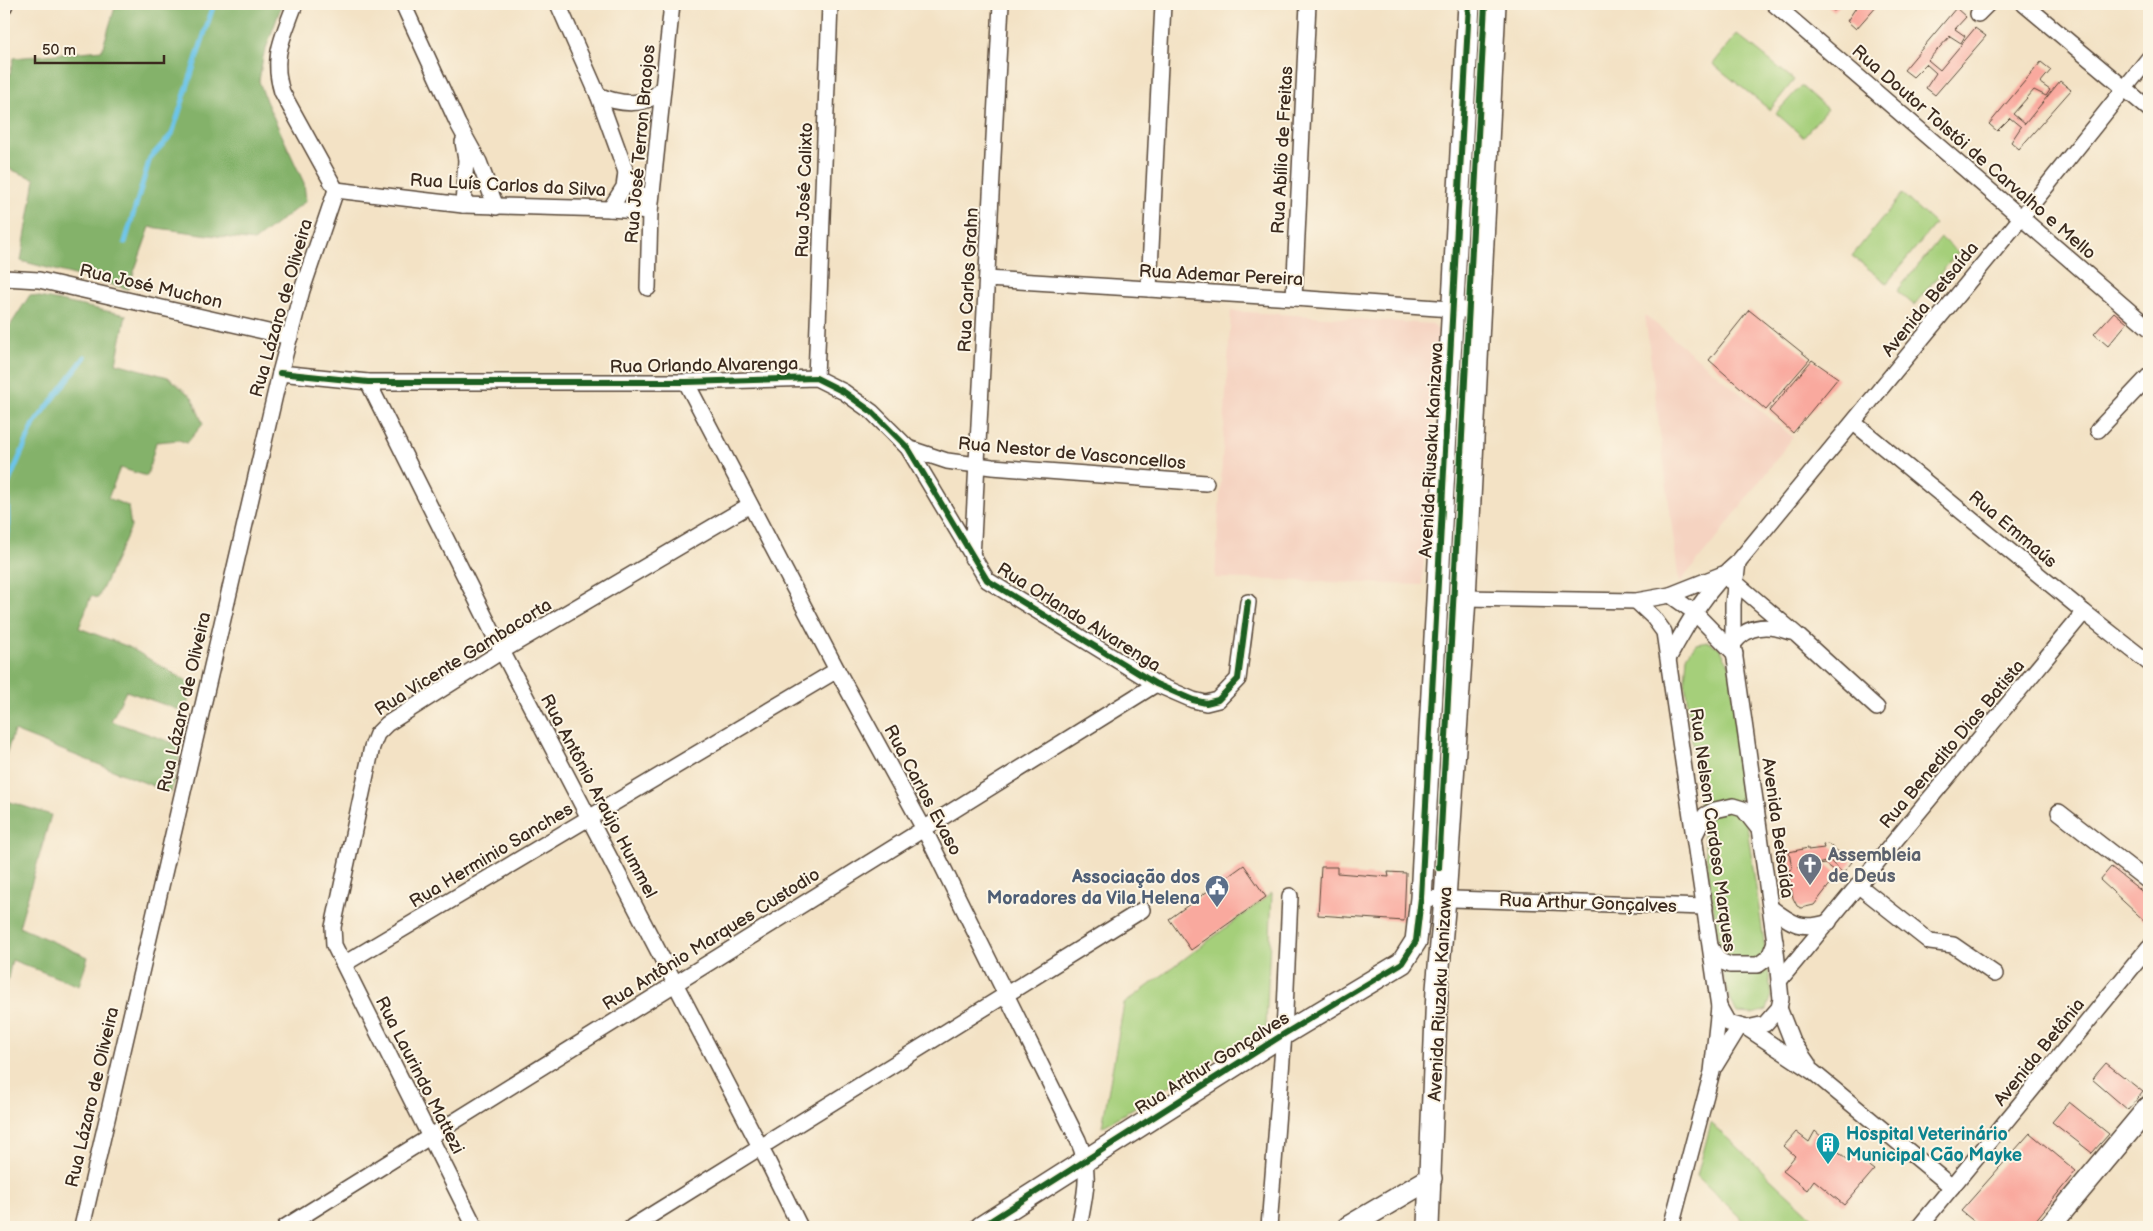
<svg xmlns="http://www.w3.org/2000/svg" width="2153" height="1231" font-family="'Balsamiq Sans',sans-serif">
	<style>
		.built { fill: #f5d3c1 }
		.green { fill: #a5cf7a; stroke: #707c4c }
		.forest { fill: #84b26a; stroke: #606e44 }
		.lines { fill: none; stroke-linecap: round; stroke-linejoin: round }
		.stream { stroke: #6cc4e9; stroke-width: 5 }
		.building { fill: #f9a99e }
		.street-casing { stroke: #574637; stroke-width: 18 }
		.secondary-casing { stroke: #574637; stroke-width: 24 }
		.street { stroke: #fff; stroke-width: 15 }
		.secondary { stroke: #fff; stroke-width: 21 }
		.cycleway-casing { stroke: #fcf5e5; stroke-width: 9 }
		.cycleway { stroke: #1b5e20; stroke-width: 6 }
		.labels { text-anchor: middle; stroke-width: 4; stroke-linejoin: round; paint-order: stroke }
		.street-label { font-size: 18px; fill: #3b2a1e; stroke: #fcf5e5 }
		.worship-label { font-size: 18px; font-weight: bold; fill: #5b616d; stroke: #fcf5e5; text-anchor: start }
		.service-label { font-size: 18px; font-weight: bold; fill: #4e5e75; stroke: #fcf5e5; text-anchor: end }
		.culture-label { font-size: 18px; font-weight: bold; fill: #0d838f; stroke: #fcf5e5; text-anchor: start }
	</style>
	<rect width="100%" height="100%" fill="#fcf5e5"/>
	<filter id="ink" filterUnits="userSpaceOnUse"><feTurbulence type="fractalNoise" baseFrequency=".02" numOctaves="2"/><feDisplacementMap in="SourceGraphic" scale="10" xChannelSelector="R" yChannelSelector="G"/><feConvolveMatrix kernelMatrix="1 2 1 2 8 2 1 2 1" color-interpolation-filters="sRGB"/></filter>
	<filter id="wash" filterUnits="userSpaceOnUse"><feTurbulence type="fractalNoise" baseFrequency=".0096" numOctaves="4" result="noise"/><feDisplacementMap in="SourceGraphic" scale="20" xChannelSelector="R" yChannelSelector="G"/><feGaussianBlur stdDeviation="1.12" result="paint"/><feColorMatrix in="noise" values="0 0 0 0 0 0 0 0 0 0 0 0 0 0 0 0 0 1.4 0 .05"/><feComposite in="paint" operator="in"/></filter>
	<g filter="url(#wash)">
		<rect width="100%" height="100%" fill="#f3e2c5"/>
		<g class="built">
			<path d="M1231,311l202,13 6,8 -17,253 -207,-7z"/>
			<path d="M1645,315l148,122 -78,103 -36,43z"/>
		</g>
		<g class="green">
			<path d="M1737,34l57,46 -24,30 -57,-46z"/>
			<path d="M1801,86l26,23 -24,28 -27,-24z"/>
			<path d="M1902,194l33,30 -48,59 -35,-27z"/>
			<path d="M1941,238l17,14 -44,53 -17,-14z"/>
			<path d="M1708,642l11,5 11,19 19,175 20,134 2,23 -4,12 -14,4 -16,-1c-16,-30 -18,-67 -23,-100 -11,-77 -20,-154 -29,-231l2,-26 9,-12z"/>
			<path d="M1272,893l-6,135 -164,99 22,-123z"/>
			<path d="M1711,1123l112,104h-73l-53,-51z"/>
		</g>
		<g class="forest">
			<path d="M116,4h166l-19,53 -4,24 7,20 38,82 2,18 -52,40 -104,-14 -22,62 -107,-28 14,-82 -31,-12v-70l10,-39 88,-8z"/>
			<path d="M30,295l96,20 -10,48 52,14 24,20 11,27 -16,19 -8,-3 -23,2 -9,34 -27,-8 -12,30 20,8 3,21 -33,71 -7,-2 -12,32 50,19 64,38 -8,27 -59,-21 -15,30 71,25 -11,47 -157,-62 -10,29v-425z"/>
			<path d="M4,800l47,15 -32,112 69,30 -9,29 -67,-26 -8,36z"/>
		</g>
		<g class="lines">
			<g class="stream">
				<path d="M125,242l25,-84 22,-24 42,-130"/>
				<path d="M4,546l4,-14 -1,-46 27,-62 51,-67"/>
			</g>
		</g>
		<g id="blocks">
			<g class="building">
				<path d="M1826,4h15l-7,7z"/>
				<path d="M1854,4h24l-22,25 -9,-8 10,-15z"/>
				<path d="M1956,8l10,9 -11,12 10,7 -4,7 -11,-7 -22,24 12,10 35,-42 11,8 -51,59 -9,-7 10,-15 -10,-9 -13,13 -9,-7z"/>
				<path d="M2041,62l10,8 -11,13 10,7 -4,6 -12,-6 -21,24 12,10 35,-43 11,9 -52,59 -8,-7 10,-15 -11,-9 -13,13 -8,-7z"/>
				<path d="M1749,310l61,49 -44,51 -57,-50z"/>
				<path d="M2114,312l13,11 -19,23 -14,-12z"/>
				<path d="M1812,360l26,18 -45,55 -24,-22z"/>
				<path d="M1828,844l24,18 -9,11 -13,-12 -32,7 27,-4 13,10 -24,31 -13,3 -4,-2 -4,-8 -5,-28 4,-1 -3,-17 19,-4v2l16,-2 -1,-3z"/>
				<path d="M1244,865l22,32 -75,53 -22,-31z"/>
				<path d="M1321,867h16v6l52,4 -1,-5 18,1 -2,48 -86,-6z"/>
				<path d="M2111,867l38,30 -1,27 -48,-44z"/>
				<path d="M2106,1063l37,29 -15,18 -36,-31z"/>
				<path d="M2069,1102l40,32 -17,19 -40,-31z"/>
				<path d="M1815,1131l33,29 6,-5 20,15 -30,35 -30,-25 -7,10 -24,-19 12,-15 -11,-10 12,-14 13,10z"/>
				<path d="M2030,1133l46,38 -46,56h-49l-20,-16z"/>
			</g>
		</g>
	</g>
	<g filter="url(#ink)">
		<use href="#blocks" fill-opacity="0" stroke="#574637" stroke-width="1"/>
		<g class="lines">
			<defs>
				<g id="street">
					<path d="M295,4c-12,33 -24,53 -13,88l54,98"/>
					<path d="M403,4l55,120 21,38 17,45"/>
					<path d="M558,4l40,91 28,77 24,40"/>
					<path d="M1774,4l375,324"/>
					<path d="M2024,4l125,105"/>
					<path d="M4,7l1,-3"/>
					<path d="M1978,14l10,-10"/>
					<path d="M598,95c20,9 50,14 65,-8"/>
					<path d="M463,142l3,18 -3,45"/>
					<path d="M336,190l127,15 147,4 40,3"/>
					<path d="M610,209l14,-22 2,-15"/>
					<path d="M4,278l35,2 251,57"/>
					<path d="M987,279l307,19 186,13"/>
					<path d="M648,288l2,-76 22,-208"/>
					<path d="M1149,289l14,-285"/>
					<path d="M1294,298l14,-294"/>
					<path d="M280,373l88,9h318l130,-4 28,14 28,20 36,36 79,132 169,104 37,16 13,3 12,-3 20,-21 10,-77"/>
					<path d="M816,378l14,-374"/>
					<path d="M368,382l134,269 265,509 33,67"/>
					<path d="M686,382l151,288 87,159 154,311c14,32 7,54 1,87"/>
					<path d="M1854,423l230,189 65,51"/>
					<path d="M2098,430l51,-54"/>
					<path d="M908,448l39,13 45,6 214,16"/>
					<path d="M972,558l29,-554"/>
					<path d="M1738,562l-5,42v40l42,298 6,57 -2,9 -14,16 -18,4"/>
					<path d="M1730,581l6,2 61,52 80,73"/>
					<path d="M1670,595l24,17 41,42"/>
					<path d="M1465,598l171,3 34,-6 53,-21"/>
					<path d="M1636,601l17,16 11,15 55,375 -7,65 -41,155"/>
					<path d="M1733,644c15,-20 35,-20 57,-12"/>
					<path d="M1669,657c19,-34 38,-69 69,-95l283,-344 128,-160"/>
					<path d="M2059,812l90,70"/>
					<path d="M1694,837l11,-22 10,-5 18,-4 10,3 15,19"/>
					<path d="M1859,886l71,56 23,3 42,29"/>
					<path d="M1421,898l284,9"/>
					<path d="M1771,908c21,16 31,23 58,14"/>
					<path d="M1711,948l9,13 10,4h28l11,-8 6,-15"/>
					<path d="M344,964l493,-294"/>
					<path d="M1779,981l305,-369"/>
					<path d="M1719,1007l9,16 19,5 66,44 139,115"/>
					<path d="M1779,1008l13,33 16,23"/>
					<path d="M1715,1066l24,-39"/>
					<path d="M82,1227l198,-854 22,-83 34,-100"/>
					<path d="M285,1227l871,-543"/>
					<path d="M475,1227l-141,-282 -1,-18 39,-180 5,-13 10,-10 115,-73 248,-146"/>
					<path d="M632,1227l510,-317"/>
					<path d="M1269,1227l15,-193 6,-138"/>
					<path d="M1919,1227l230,-280"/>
				</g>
				<g id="secondary">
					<path d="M981,1227l303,-193 118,-71 14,-22 5,-43 48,-894"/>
					<path d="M1348,1227l83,-49"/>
					<path d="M1428,1227l9,-238 8,-90 20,-301 30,-594"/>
					<path d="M2049,1227l100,-120"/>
				</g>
			</defs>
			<use href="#street" class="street-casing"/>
			<use href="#secondary" class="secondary-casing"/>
			<use href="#street" class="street"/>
			<use href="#secondary" class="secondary"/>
			<defs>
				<g id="cycleway">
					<path d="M280,373l88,9h318l130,-4 28,14 28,20 36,36 79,132 169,104 37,16 13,3 12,-3 20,-21 10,-77"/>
					<path d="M1439,868l46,-864"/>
					<path d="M981,1227l303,-193 118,-71 14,-22 5,-43 48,-894"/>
				</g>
			</defs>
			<use href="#cycleway" class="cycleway-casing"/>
			<use href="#cycleway" class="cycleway"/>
		</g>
	</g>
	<defs>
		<symbol id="church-pin" viewBox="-11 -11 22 30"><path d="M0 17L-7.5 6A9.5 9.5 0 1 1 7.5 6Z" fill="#6b7280" stroke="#fcf5e5"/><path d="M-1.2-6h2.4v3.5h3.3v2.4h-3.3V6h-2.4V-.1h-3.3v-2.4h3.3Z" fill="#fff"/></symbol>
		<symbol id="civic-pin" viewBox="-11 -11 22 30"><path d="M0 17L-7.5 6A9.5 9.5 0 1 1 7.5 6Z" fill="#5c6f8a" stroke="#fcf5e5"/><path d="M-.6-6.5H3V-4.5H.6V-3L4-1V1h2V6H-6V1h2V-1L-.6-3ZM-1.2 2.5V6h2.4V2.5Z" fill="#fff"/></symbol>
		<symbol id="building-pin" viewBox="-11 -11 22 30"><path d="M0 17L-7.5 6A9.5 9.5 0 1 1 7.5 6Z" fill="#0f9aa8" stroke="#fcf5e5"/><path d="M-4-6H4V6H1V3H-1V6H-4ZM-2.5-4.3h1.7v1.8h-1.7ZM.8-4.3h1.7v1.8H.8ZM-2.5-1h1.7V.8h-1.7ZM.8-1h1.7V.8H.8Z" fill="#fff"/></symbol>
	</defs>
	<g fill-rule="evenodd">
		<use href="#church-pin" x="1796" y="851" width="28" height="38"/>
		<use href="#civic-pin" x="1203" y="873" width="28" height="38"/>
		<use href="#building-pin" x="1814" y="1130" width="28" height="38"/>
	</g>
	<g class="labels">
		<g class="street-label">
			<text transform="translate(640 144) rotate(-85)" y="6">Rua José Terron Braojos</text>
			<text transform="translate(1282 150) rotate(-87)" y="6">Rua Abílio de Freitas</text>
			<text transform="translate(1974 152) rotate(41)" y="6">Rua Doutor Tolstói de Carvalho e Mello</text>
			<text transform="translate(508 185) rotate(3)" y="6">Rua Luís Carlos da Silva</text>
			<text transform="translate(804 190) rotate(-88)" y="6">Rua José Calixto</text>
			<text transform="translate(1221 275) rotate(3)" y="6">Rua Ademar Pereira</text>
			<text transform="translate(968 280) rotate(-87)" y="6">Rua Carlos Grahn</text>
			<text transform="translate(151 286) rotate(13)" y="6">Rua José Muchon</text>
			<text transform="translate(1930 299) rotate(-51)" y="6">Avenida Betsaída</text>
			<text transform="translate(281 308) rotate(-74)" y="6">Rua Lázaro de Oliveira</text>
			<text transform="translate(704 365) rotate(-1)" y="6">Rua Orlando Alvarenga</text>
			<text transform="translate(1431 450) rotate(-87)" y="6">Avenida Riusaku Kanizawa</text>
			<text transform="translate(1072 453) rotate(5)" y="6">Rua Nestor de Vasconcellos</text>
			<text transform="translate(2013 529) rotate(40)" y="6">Rua Emmaús</text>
			<text transform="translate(1079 617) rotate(32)" y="6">Rua Orlando Alvarenga</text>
			<text transform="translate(463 657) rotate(-32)" y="6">Rua Vicente Gambacorta</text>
			<text transform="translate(184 702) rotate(-77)" y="6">Rua Lázaro de Oliveira</text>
			<text transform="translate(1952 744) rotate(-50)" y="6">Rua Benedito Dias Batista</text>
			<text transform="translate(923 790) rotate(62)" y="6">Rua Carlos Evaso</text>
			<text transform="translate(599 796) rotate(62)" y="6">Rua Antônio Araújo Hummel</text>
			<text transform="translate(1778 828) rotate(82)" y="6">Avenida Betsaída</text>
			<text transform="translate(1713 830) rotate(82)" y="6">Rua Nelson Cardoso Marques</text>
			<text transform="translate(491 855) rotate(-31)" y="6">Rua Herminio Sanches</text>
			<text transform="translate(1588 903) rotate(2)" y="6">Rua Arthur Gonçalves</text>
			<text transform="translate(711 939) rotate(-32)" y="6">Rua Antônio Marques Custodio</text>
			<text transform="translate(1440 994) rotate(-87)" y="6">Avenida Riuzaku Kanizawa</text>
			<text transform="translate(2039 1052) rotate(-51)" y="6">Avenida Betânia</text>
			<text transform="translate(1212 1063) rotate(-32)" y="6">Rua Arthur Gonçalves</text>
			<text transform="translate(420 1075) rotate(63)" y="6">Rua Laurindo Mattezi</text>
			<text transform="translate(92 1097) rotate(-77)" y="6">Rua Lázaro de Oliveira</text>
		</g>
		<g class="worship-label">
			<text x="1828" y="861">Assembleia<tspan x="1828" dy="21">de Deus</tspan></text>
		</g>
		<g class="service-label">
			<text x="1200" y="883">Associação dos<tspan x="1200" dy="21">Moradores da Vila Helena</tspan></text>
		</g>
		<g class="culture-label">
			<text x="1846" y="1140">Hospital Veterinário<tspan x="1846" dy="21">Municipal Cão Mayke</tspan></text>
		</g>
	</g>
	<rect width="2153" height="1231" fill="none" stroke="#fcf5e5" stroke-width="20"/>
	<path d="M35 55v8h129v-8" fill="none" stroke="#3b2a1e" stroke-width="2.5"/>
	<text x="42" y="55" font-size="15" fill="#3b2a1e" stroke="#fcf5e5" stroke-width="4" paint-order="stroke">50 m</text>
</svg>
